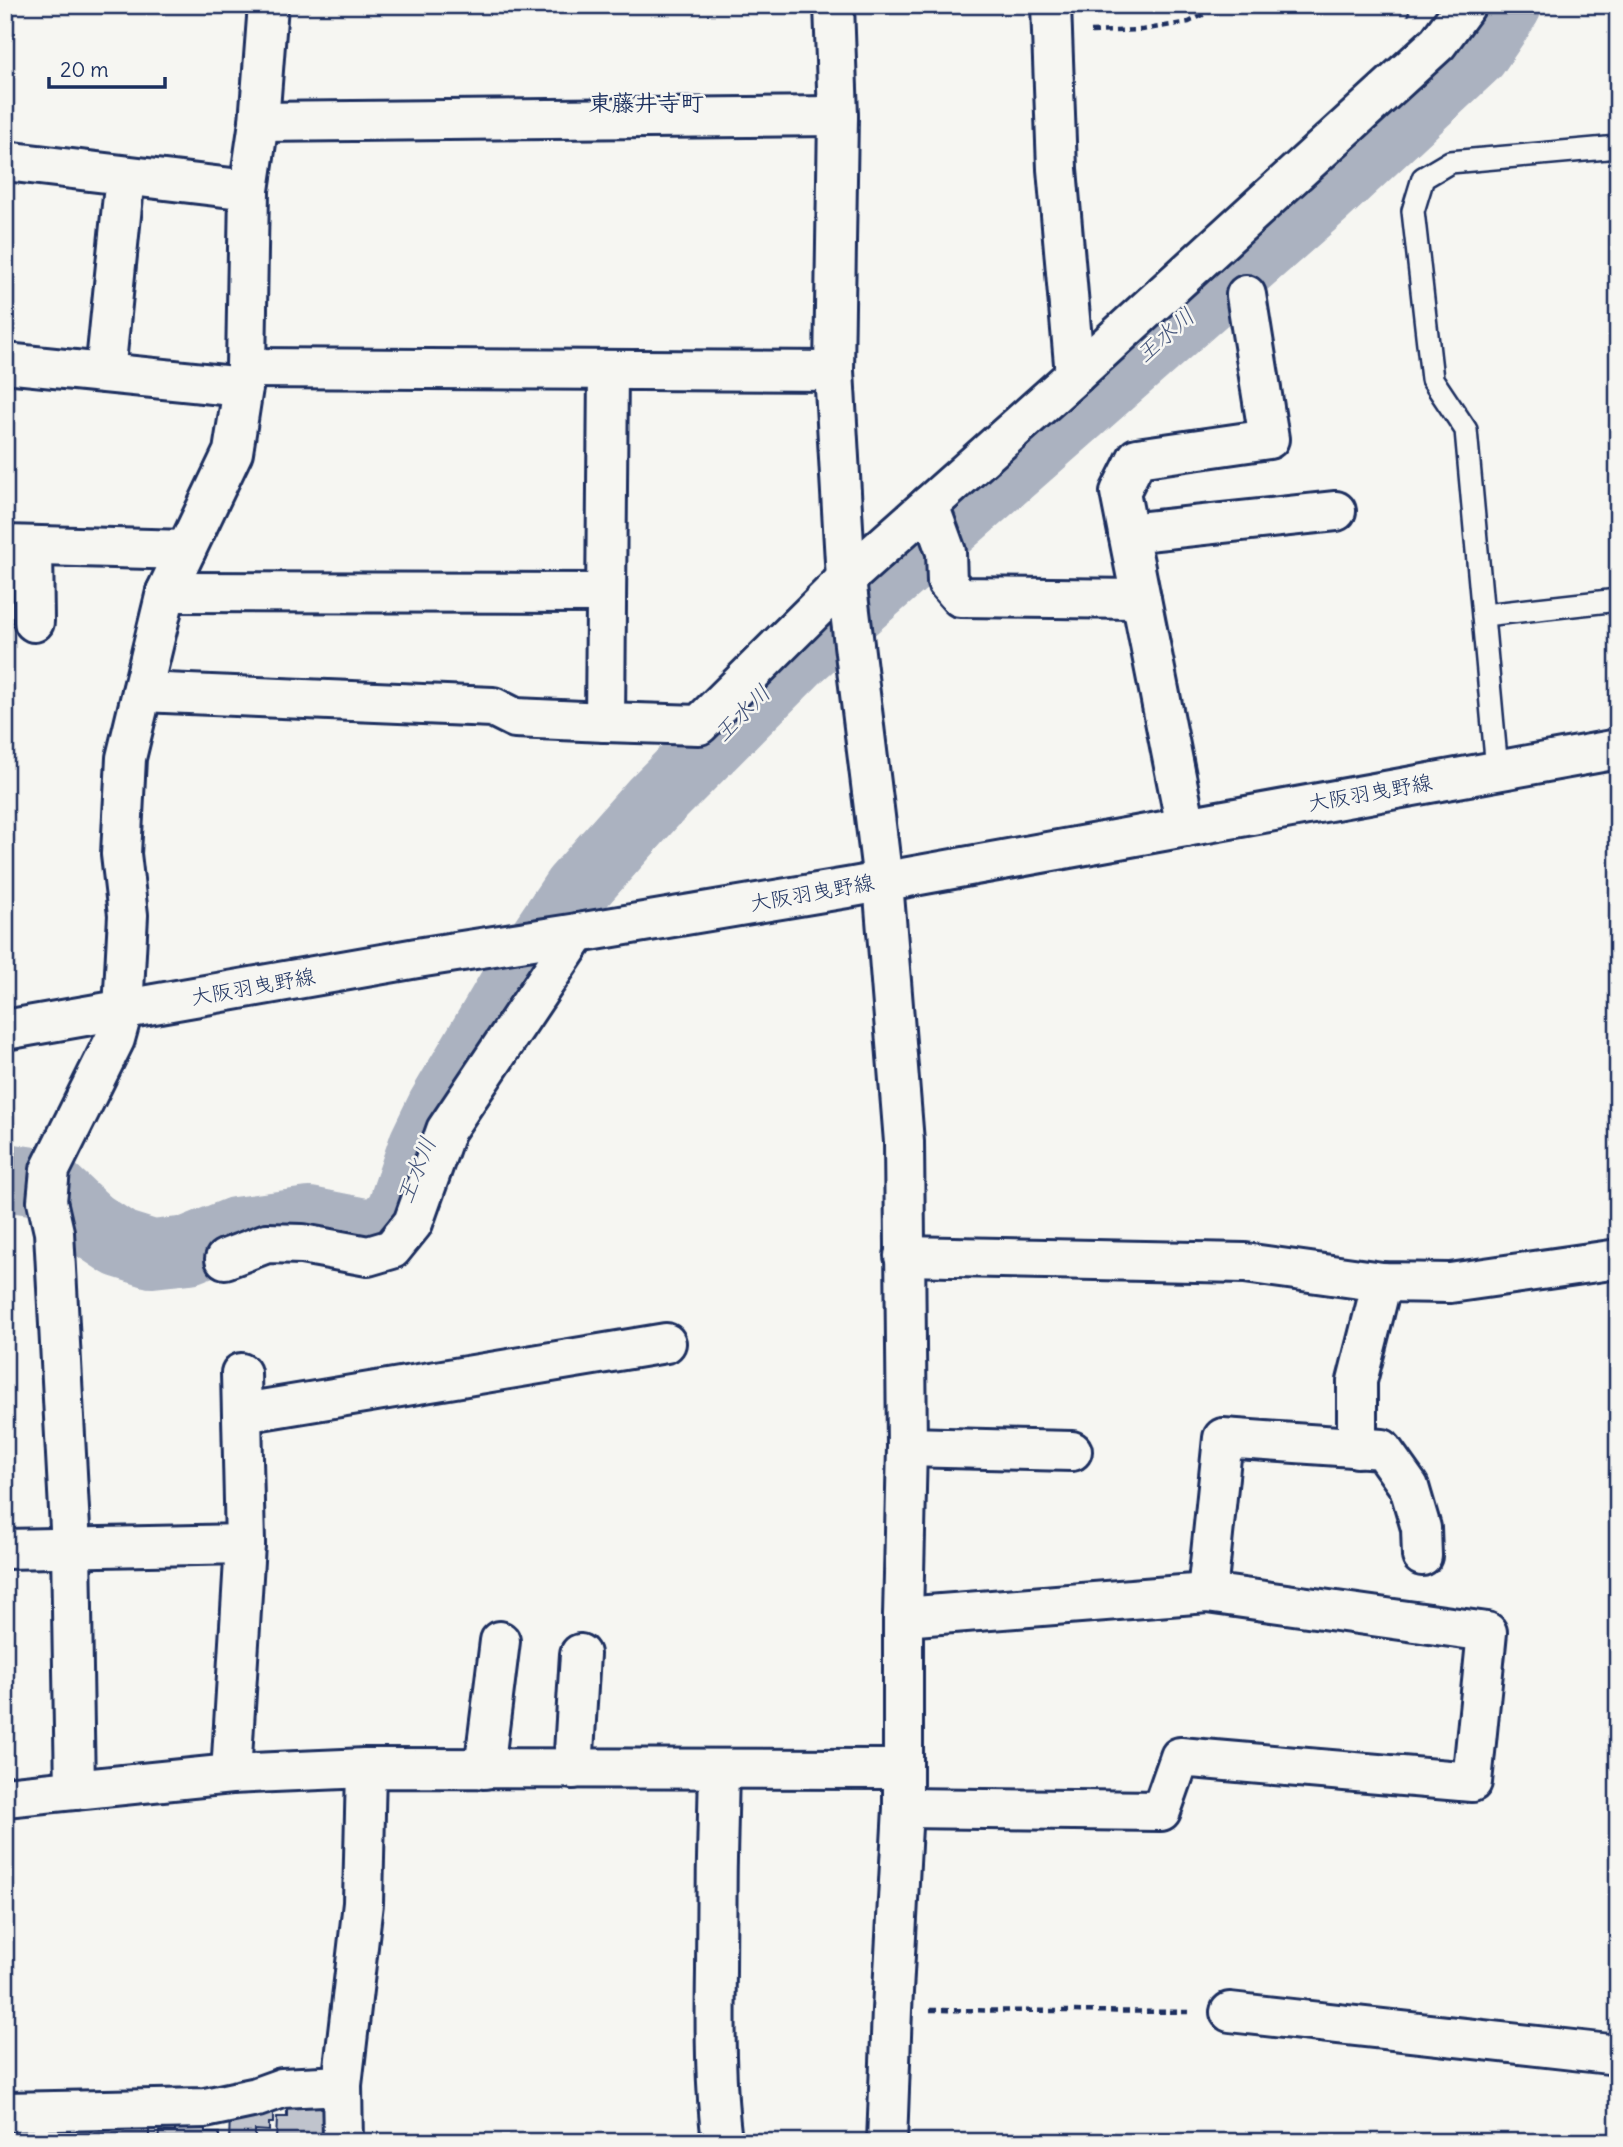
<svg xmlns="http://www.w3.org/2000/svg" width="1623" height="2147" font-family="Delius,'Klee One',sans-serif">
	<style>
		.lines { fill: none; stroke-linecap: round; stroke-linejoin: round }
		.river { stroke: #abb2c0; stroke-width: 68 }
		.building { fill: #c0c4cd; stroke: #1b2f5e; stroke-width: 2 }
		.lane-casing { stroke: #1b2f5e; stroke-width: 26 }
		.street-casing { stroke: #1b2f5e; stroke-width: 44 }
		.secondary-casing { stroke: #1b2f5e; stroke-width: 44 }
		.path { stroke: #1b2f5e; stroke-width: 4.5; stroke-dasharray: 7 5; stroke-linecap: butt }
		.lane { stroke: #f6f6f2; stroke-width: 21 }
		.street { stroke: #f6f6f2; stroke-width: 38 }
		.secondary { stroke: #f6f6f2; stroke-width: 38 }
		.labels { text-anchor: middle; stroke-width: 5; stroke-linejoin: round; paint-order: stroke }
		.street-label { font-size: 21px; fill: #1b2f5e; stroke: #f6f6f2 }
		.neighbourhood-label { font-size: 23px; font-weight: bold; fill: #1b2f5e; stroke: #f6f6f2 }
		.water-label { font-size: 23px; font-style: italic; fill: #46567b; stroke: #f6f6f2 }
	</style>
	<rect width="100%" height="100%" fill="#f6f6f2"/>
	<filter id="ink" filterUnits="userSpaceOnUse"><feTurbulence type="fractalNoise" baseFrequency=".0143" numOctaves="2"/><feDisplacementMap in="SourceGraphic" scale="14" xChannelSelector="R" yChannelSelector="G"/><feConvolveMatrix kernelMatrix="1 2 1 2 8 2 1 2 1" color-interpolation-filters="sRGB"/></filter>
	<g filter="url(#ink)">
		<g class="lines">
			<path class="river" d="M5,1177l41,6 44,41 30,20 32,10 37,-4 47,-19 74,-10 55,11 20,-3 15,-17 23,-68 17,-35 80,-136 56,-83 77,-87 146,-147 527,-463 149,-139 33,-49"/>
		</g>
		<g class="building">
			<path d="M287,2101l44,1v40h-55l1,-25h10z"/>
			<path d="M273,2105v18h-4v8l-14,-1v12h-26l1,-28z"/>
			<path d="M175,2123l30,1v9h14v9h-61l1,-10h16z"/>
			<path d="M90,2127l59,1v14h-59z"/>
			<path d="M30,2129l45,1v12h-45z"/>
		</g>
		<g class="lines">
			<defs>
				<g id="lane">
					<path d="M1484,615l134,-15"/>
					<path d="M1497,770l-31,-340 -34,-51 -19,-168 10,-33 27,-16 168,-15"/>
				</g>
				<g id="street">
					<path d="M834,5l4,111 -4,255 12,208 37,303 21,260 3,305 -4,170v191l-11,202 -5,132"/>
					<path d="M1051,5l6,164 18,206"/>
					<path d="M259,122l579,-6"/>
					<path d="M5,161l244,29"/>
					<path d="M5,363l238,24"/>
					<path d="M246,368l588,3"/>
					<path d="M105,373l20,-197"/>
					<path d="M929,505l17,47 1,30 13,15 181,2"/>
					<path d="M1128,533l208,-22"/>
					<path d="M5,545l181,5"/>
					<path d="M33,546l1,76"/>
					<path d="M166,592l440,1"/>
					<path d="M142,692l351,15 22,11 90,4 3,-352"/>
					<path d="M605,722l94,3 147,-146 229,-204 363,-332 28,-38"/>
					<path d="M1186,827l-66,-335 17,-34 132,-19 -23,-144"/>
					<path d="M904,1256l341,7 137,19 68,1 168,-24"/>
					<path d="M225,1259l42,-16 35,1 66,12 24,-7 21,-26 33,-93 132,-197"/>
					<path d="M243,1413l423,-70"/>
					<path d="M907,1447l165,4"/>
					<path d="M1357,1448v-67l25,-99"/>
					<path d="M5,1549l240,-5"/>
					<path d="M1207,1593l16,-155 159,11 27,38 12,41 1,28"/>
					<path d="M903,1617l304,-24 280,39 -15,150 -292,-25 -19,54 -258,-3"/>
					<path d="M484,1769l16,-128"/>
					<path d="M573,1769l7,-115"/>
					<path d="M719,1769c-2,67 -3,135 -3,202 -1,57 -1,114 6,171"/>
					<path d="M231,1774l14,-230 -4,-171"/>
					<path d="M75,1790l-4,-243 -17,-315 -7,-31 3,-31 65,-131 8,-29 5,-95 -7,-61 5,-96 40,-166 67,-140 13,-84 3,-178 10,-68 9,-117"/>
					<path d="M5,1797l226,-23 135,-6 537,1"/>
					<path d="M1230,2012l388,43"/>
					<path d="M342,2085l21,-182 3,-135"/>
					<path d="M5,2112l200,-4 52,-11 25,-9 60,-3 1,57"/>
				</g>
				<path id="secondary" d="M5,1030l412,-72 161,-25 275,-46 765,-138"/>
			</defs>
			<use href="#lane" class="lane-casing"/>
			<use href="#street" class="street-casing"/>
			<use href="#secondary" class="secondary-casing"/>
			<g class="path">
				<path d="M1385,5l25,9"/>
				<path d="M1091,32l51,-2 47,-8 34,-17"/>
				<path d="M930,2010l264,2"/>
			</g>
			<use href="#lane" class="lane"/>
			<use href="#street" class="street"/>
			<use href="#secondary" class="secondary"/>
		</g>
	</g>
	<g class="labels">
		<g class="street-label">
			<text transform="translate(1370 793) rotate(-10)" y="7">大阪羽曳野線</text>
			<text transform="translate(812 893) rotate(-10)" y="7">大阪羽曳野線</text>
			<text transform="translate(253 987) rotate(-10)" y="7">大阪羽曳野線</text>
		</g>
		<g class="neighbourhood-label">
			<text x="646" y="111">東藤井寺町</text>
		</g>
		<g class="water-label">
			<text transform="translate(1165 335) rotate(-41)" y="8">王水川</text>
			<text transform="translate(742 713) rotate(-45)" y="8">王水川</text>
			<text transform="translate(416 1170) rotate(-68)" y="8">王水川</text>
		</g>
	</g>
	<rect width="1623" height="2147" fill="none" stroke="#f6f6f2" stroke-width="28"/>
	<rect x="14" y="14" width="1595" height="2119" fill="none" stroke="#1b2f5e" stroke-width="2.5" filter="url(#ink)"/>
	<path d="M49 77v10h116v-10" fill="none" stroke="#1b2f5e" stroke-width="3.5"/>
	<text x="60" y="77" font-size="21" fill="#1b2f5e" stroke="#f6f6f2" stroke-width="5" paint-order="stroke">20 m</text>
</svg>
